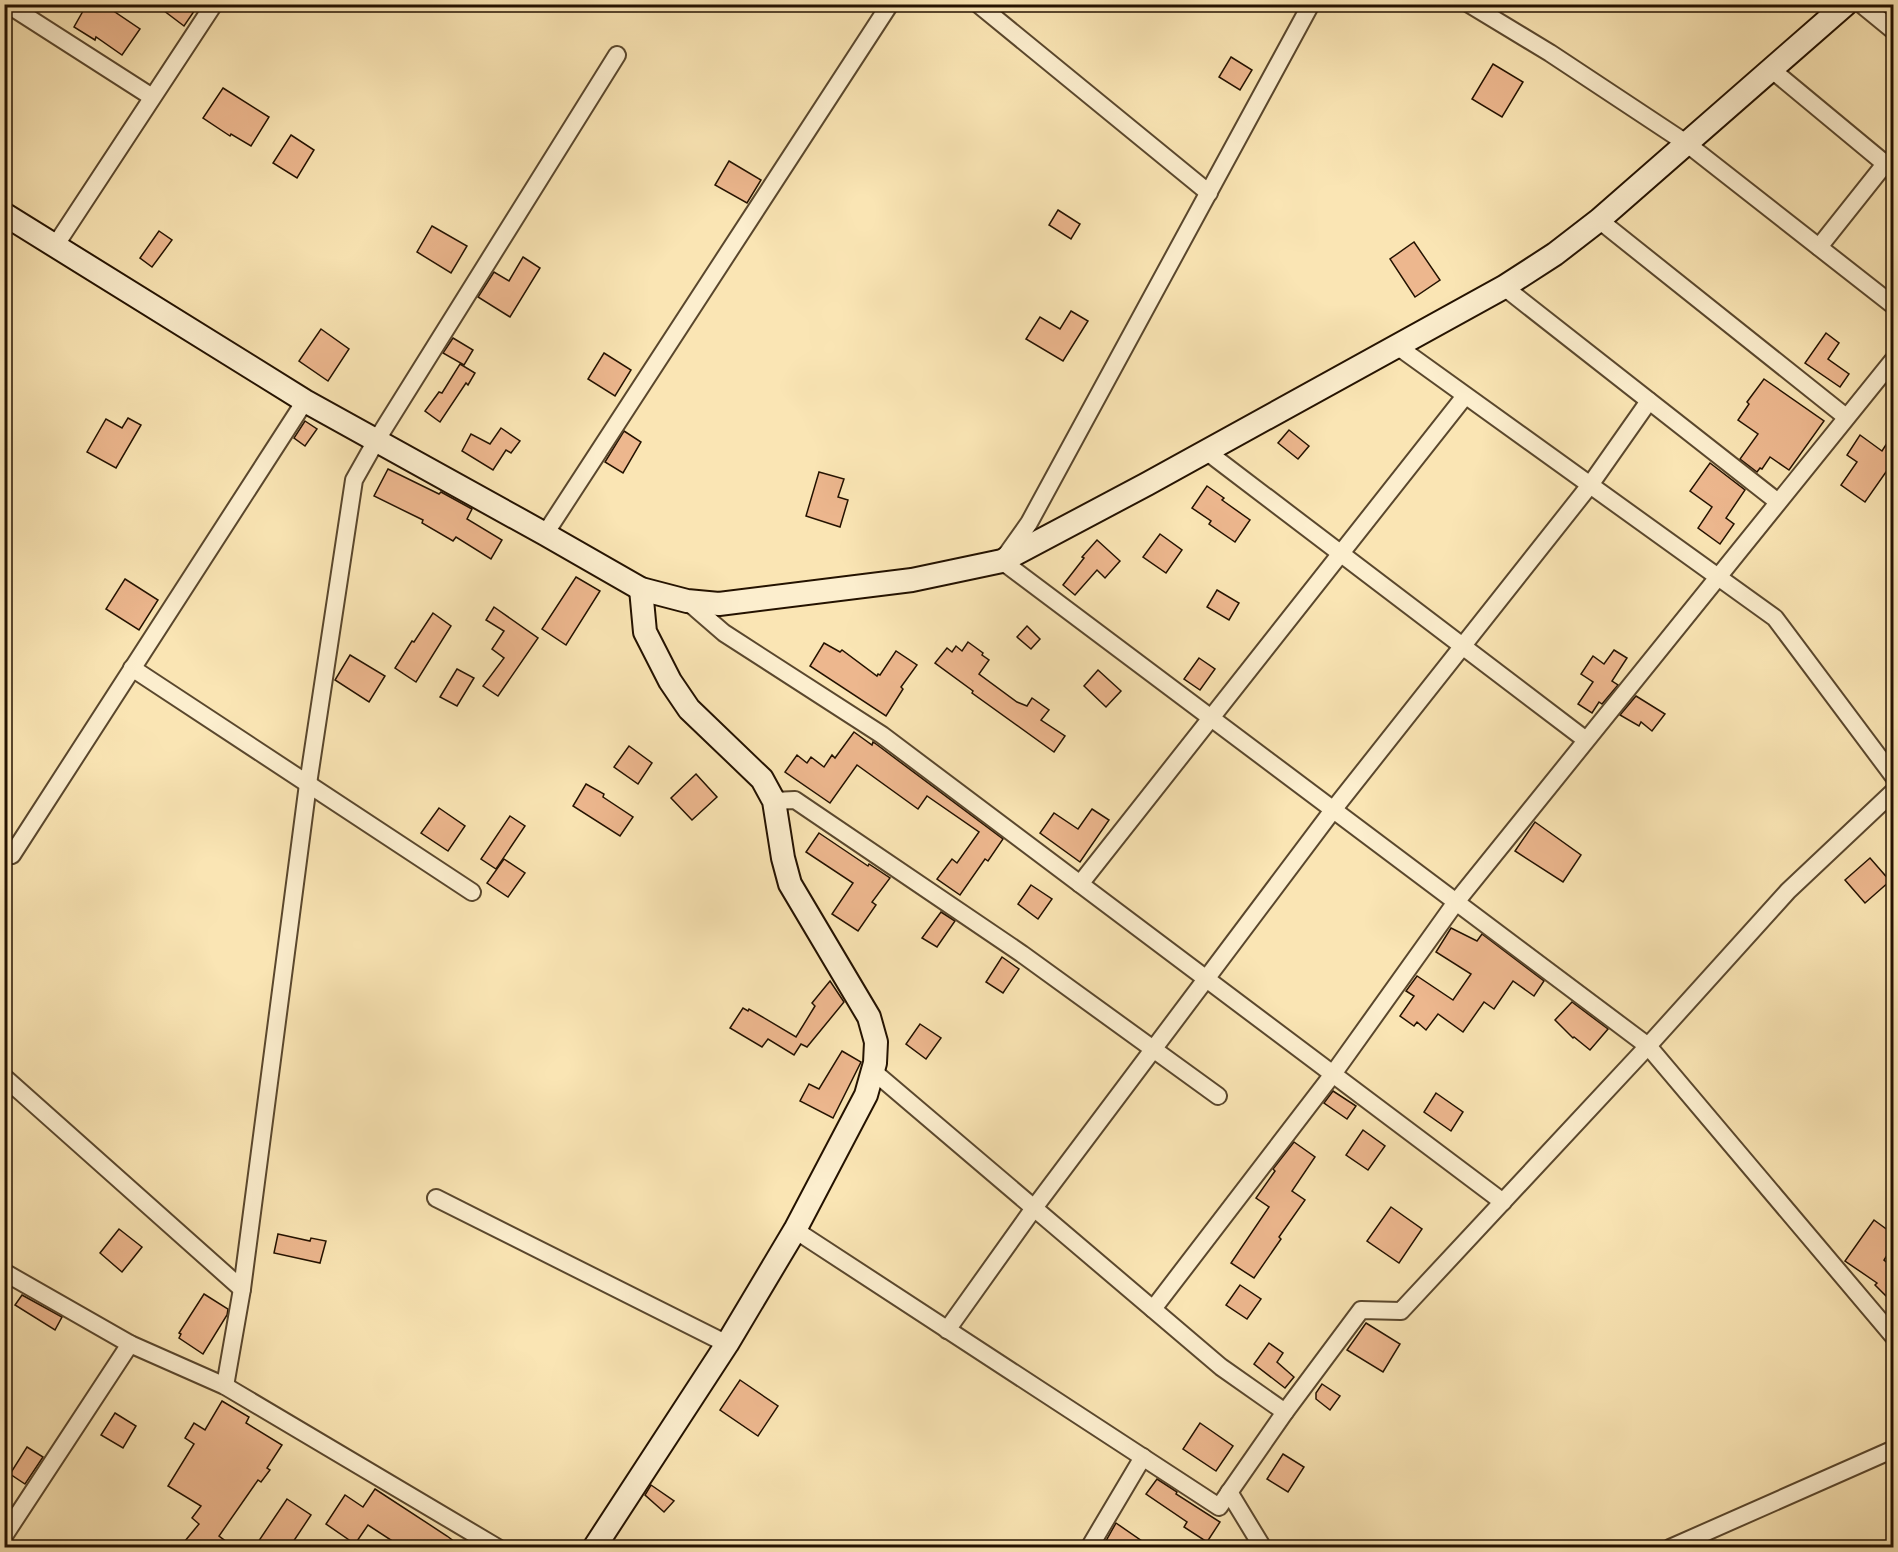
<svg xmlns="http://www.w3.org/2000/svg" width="1898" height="1552" font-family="'Libre Caslon Text',serif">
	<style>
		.building { fill: #edb78e; stroke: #241200; stroke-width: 1.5 }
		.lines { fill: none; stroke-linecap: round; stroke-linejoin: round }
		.street-casing { stroke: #5a472d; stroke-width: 20 }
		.secondary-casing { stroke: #241200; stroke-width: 26 }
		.street { stroke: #fceece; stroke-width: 16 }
		.secondary { stroke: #fceece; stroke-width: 22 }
	</style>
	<rect width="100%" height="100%" fill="#fae5b4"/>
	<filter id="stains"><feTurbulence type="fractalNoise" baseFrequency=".00333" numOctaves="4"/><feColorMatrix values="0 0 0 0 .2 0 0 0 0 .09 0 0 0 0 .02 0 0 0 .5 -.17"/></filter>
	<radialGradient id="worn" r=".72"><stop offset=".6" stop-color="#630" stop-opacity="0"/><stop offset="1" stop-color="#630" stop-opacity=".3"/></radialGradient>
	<g class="building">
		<path d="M87,4h16l37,25 -18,26 -26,-18 -1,3 -21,-13z"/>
		<path d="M155,4h44l-15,22z"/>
		<path d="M1231,57l21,13 -12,20 -21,-13z"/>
		<path d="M1493,64l30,18 -21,35 -30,-18z"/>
		<path d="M223,88l46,29 -18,29 -20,-12 -1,2 -27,-18z"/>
		<path d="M291,135l23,15 -17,28 -24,-15z"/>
		<path d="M729,161l32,19 -14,23 -32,-18z"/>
		<path d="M1058,210l22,14 -9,15 -22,-14z"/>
		<path d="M432,226l35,20 -16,27 -34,-21z"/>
		<path d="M159,231l13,9 -20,27 -12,-9z"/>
		<path d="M1414,242l26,38 -25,17 -25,-38z"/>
		<path d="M523,257l17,11 -30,49 -32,-20 16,-25 15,9z"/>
		<path d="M1071,311l17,10 -25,40 -37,-22 14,-22 20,12z"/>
		<path d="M321,329l28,20 -21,32 -29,-20z"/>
		<path d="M1826,333l13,10 -11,16 21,15 -9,13 -35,-24z"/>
		<path d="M453,338l20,12 -9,15 -21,-12z"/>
		<path d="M604,353l27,17 -16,26 -27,-17z"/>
		<path d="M460,364l15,9 -7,12 -2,-2 -26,39 -15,-11 14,-19 3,1z"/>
		<path d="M1764,379l60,42 -35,49 -19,-13 -8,12 -2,-1 -3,4 -17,-13 18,-25 -20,-14 11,-16 -2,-2z"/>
		<path d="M128,418l13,7 -25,43 -29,-16 19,-33 16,9z"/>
		<path d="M305,421l12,8 -12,17 -11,-8z"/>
		<path d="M501,428l19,13 -9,12 -5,-3 -13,20 -31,-19 9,-17 19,10z"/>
		<path d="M1289,430l20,16 -11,13 -20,-16z"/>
		<path d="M624,431l17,11 -18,31 -18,-11z"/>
		<path d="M1893,434v28l-28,40 -24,-17 16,-23 -10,-7 13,-20 22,16z"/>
		<path d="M1710,463l35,27 -19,28 8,6 -14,20 -22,-16 14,-21 -22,-16z"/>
		<path d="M388,469l51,25 2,-2 31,17 -5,10 35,21 -11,19 -35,-22 -3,4 -31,-18 1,-3 -49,-24z"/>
		<path d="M819,472l25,7 -6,18 10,3 -8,27 -34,-11z"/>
		<path d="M1207,486l17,12 -2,2 28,20 -15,22 -26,-18 2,-3 -19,-13z"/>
		<path d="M1160,534l22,16 -16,23 -23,-16z"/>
		<path d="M1097,540l23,21 -15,17 -8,-8 -22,25 -12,-10 21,-27 -2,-1z"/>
		<path d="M576,577l24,14 -34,54 -24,-16z"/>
		<path d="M125,579l33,21 -19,30 -33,-21z"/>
		<path d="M1217,590l22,13 -10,17 -22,-13z"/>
		<path d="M494,607l44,31 -40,58 -15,-10 21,-28 -12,-9 12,-18 -18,-11z"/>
		<path d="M433,613l18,13 -35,56 -21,-14 17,-27 2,1z"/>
		<path d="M1027,626l13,13 -9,10 -14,-12z"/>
		<path d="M968,642l15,11 -1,2 7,5 -10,14 38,28 10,4 5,-8 17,12 -8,10 24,16 -11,16 -82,-59 1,-2 -38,-28 12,-15 5,4 4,-6 6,5z"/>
		<path d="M824,643l16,9 2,-2 35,26 1,-2 2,1 16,-24 21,14 -16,22 2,2 -17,27 -76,-50z"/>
		<path d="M1614,650l13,8 -15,23 6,4 -16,19 -3,-2 -7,11 -14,-9 15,-22 -12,-8 12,-18 11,8z"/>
		<path d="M350,655l35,21 -16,26 -34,-22z"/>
		<path d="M1199,658l16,11 -15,21 -16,-11z"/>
		<path d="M457,669l17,9 -17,28 -17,-9z"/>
		<path d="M1098,670l23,21 -15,16 -22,-21z"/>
		<path d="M1636,696l29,18 -13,17 -11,-9 -2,4 -19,-11z"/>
		<path d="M854,732l18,13 1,-3 3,2 127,95 -15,22 -3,-2 -25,36 -23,-16 15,-20 5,4 22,-31 -52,-36 -9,13 -61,-44 -27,38 -45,-31 12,-17 10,8 4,-6 13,10 8,-12 3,3z"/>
		<path d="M629,746l23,17 -14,21 -24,-17z"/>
		<path d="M696,774l21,23 -25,23 -21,-22z"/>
		<path d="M586,784l18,10 -1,3 30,20 -13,19 -47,-30z"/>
		<path d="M439,808l26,18 -17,25 -27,-18z"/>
		<path d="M1092,809l17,11 -29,42 -40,-29 14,-20 24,16z"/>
		<path d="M510,816l15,10 -29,43 -15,-10z"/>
		<path d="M1535,822l46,33 -18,27 -48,-31z"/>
		<path d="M819,833l49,33 1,-2 21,14 -18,24 4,3 -18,26 -26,-17 21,-31 -47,-31z"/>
		<path d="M1870,858l20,23 -25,22 -20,-23z"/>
		<path d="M504,859l21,14 -17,24 -21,-14z"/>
		<path d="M1031,885l21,14 -14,20 -20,-15z"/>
		<path d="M941,912l14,9 -18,26 -15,-9z"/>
		<path d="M1451,928l26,13 5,-7 62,47 -10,15 -21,-15 -19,28 -10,-7 -21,30 -25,-18 -12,16 -9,-8 -3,4 -14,-10 14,-20 -8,-5 11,-15 36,24 18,-26 -35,-22z"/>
		<path d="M1002,957l17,12 -16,24 -17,-11z"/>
		<path d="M830,981l14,21 -37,45 -6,-3 -7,11 -26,-16 -6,8 -32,-19 13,-20 5,3 1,-2 47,28 19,-31 -3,-3z"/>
		<path d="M1572,1002l36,27 -18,21 -16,-13 -1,1 -18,-18z"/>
		<path d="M920,1024l21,14 -15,21 -20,-15z"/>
		<path d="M842,1051l19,11 -28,56 -33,-17 9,-17 10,5z"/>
		<path d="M1333,1091l23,15 -9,13 -23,-16z"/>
		<path d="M1436,1093l27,19 -12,19 -27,-19z"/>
		<path d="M1363,1130l22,16 -17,24 -22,-15z"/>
		<path d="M1294,1142l21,15 -23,34 13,9 -26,37 2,2 -27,39 -23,-15 38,-56 -13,-9 19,-27 -2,-2z"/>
		<path d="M1391,1207l31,22 -23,34 -32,-22z"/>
		<path d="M1874,1220l19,14v12l-9,14 8,7 1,-1v37l-18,-18 2,-2 -32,-22z"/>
		<path d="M119,1229l23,18 -20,25 -22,-19z"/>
		<path d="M278,1234l32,7 1,-3 15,3 -6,22 -46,-10z"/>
		<path d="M1240,1285l21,14 -14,20 -21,-14z"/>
		<path d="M204,1294l24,15 -1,6 -24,39 -24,-16 2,-4 -2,-1z"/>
		<path d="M22,1295l40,22 -7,13 -40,-25z"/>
		<path d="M1366,1323l34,21 -17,28 -36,-22z"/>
		<path d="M1269,1343l14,10 -6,9 17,15 -9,11 -31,-24z"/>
		<path d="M740,1380l38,26 -20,30 -38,-26z"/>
		<path d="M1322,1384l18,12 -10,14 -14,-11v-6z"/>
		<path d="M222,1401l27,16 -3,6 36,22 -15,23 3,2 -9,12 -3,-2 -39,56 16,12h-42l-8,-7 14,-17 -7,-6 9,-12 -33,-20 26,-42 -9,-6 9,-15 11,7z"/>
		<path d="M115,1413l21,13 -13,22 -22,-13z"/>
		<path d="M1200,1423l33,23 -17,25 -33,-22z"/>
		<path d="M27,1447l16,10 -18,27 -15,-10z"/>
		<path d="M1283,1454l21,13 -16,25 -21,-13z"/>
		<path d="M1157,1479l20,13 -1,2 44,28 -13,20 -23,-15 3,-5 -41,-28z"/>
		<path d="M651,1485l23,16 -10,11 -19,-17z"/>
		<path d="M375,1489l72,47 16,12h-60l-35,-23 -13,19 -29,-20 19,-29 18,12z"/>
		<path d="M287,1499l24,16 -22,33h-35z"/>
		<path d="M1116,1523l36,25h-50z"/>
	</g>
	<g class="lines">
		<defs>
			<g id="street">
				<path d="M7,4l145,93"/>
				<path d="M978,4l231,189"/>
				<path d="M1311,4l-282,519 -27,38 646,485 246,291"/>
				<path d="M1469,4l81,49 136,90 208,163"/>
				<path d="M1861,4l33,27"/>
				<path d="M1771,69l123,102"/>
				<path d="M1599,220l247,197"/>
				<path d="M55,246l159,-242"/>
				<path d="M1819,247l66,-83"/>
				<path d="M1504,287l274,215"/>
				<path d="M1397,346l378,272 119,159"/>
				<path d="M1206,451l380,289"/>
				<path d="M545,534l345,-530"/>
				<path d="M687,601l37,32 158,102 621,467"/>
				<path d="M132,668l340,224"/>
				<path d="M774,801l21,-1 227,154 196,142"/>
				<path d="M4,851l8,4 293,-454"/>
				<path d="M1080,884l385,-488"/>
				<path d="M873,1071l348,296 64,45"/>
				<path d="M4,1077l238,212"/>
				<path d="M436,1198l291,146"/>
				<path d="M795,1230l424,277 66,-95 76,-102 40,1 247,-265 140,-155 106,-100"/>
				<path d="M4,1272l126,72 95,42 273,162"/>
				<path d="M1153,1309l180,-235 123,-172 438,-543"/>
				<path d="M947,1330l87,-122 299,-398 257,-325 59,-84"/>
				<path d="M225,1386l17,-97 66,-505 46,-304 22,-39 241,-386"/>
				<path d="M1229,1492l34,56"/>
				<path d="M4,1536l126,-192"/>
				<path d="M1089,1548l54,-91"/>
				<path d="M1670,1548l224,-99"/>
			</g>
			<g id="secondary">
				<path d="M4,214l301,187 240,133 96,55 46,12 32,3 193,-24 90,-19 145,-77 357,-197 51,-33 44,-34 247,-216"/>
				<path d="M594,1548l133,-204 68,-114 71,-135 9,-32 1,-21 -7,-25 -79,-133 -7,-26 -9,-57 -12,-22 -73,-70 -19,-28 -25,-49 -4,-43"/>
			</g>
		</defs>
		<use href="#street" class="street-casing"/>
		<use href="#secondary" class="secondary-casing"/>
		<use href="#street" class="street"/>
		<use href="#secondary" class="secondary"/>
	</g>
	<rect width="1898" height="1552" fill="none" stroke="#fae5b4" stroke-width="24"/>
	<rect x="6" y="6" width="1886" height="1540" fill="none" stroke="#241200" stroke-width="3"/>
	<rect x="12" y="12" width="1874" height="1528" fill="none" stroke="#241200" stroke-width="1.5"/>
	<rect width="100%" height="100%" filter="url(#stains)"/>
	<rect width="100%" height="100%" fill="url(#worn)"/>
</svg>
